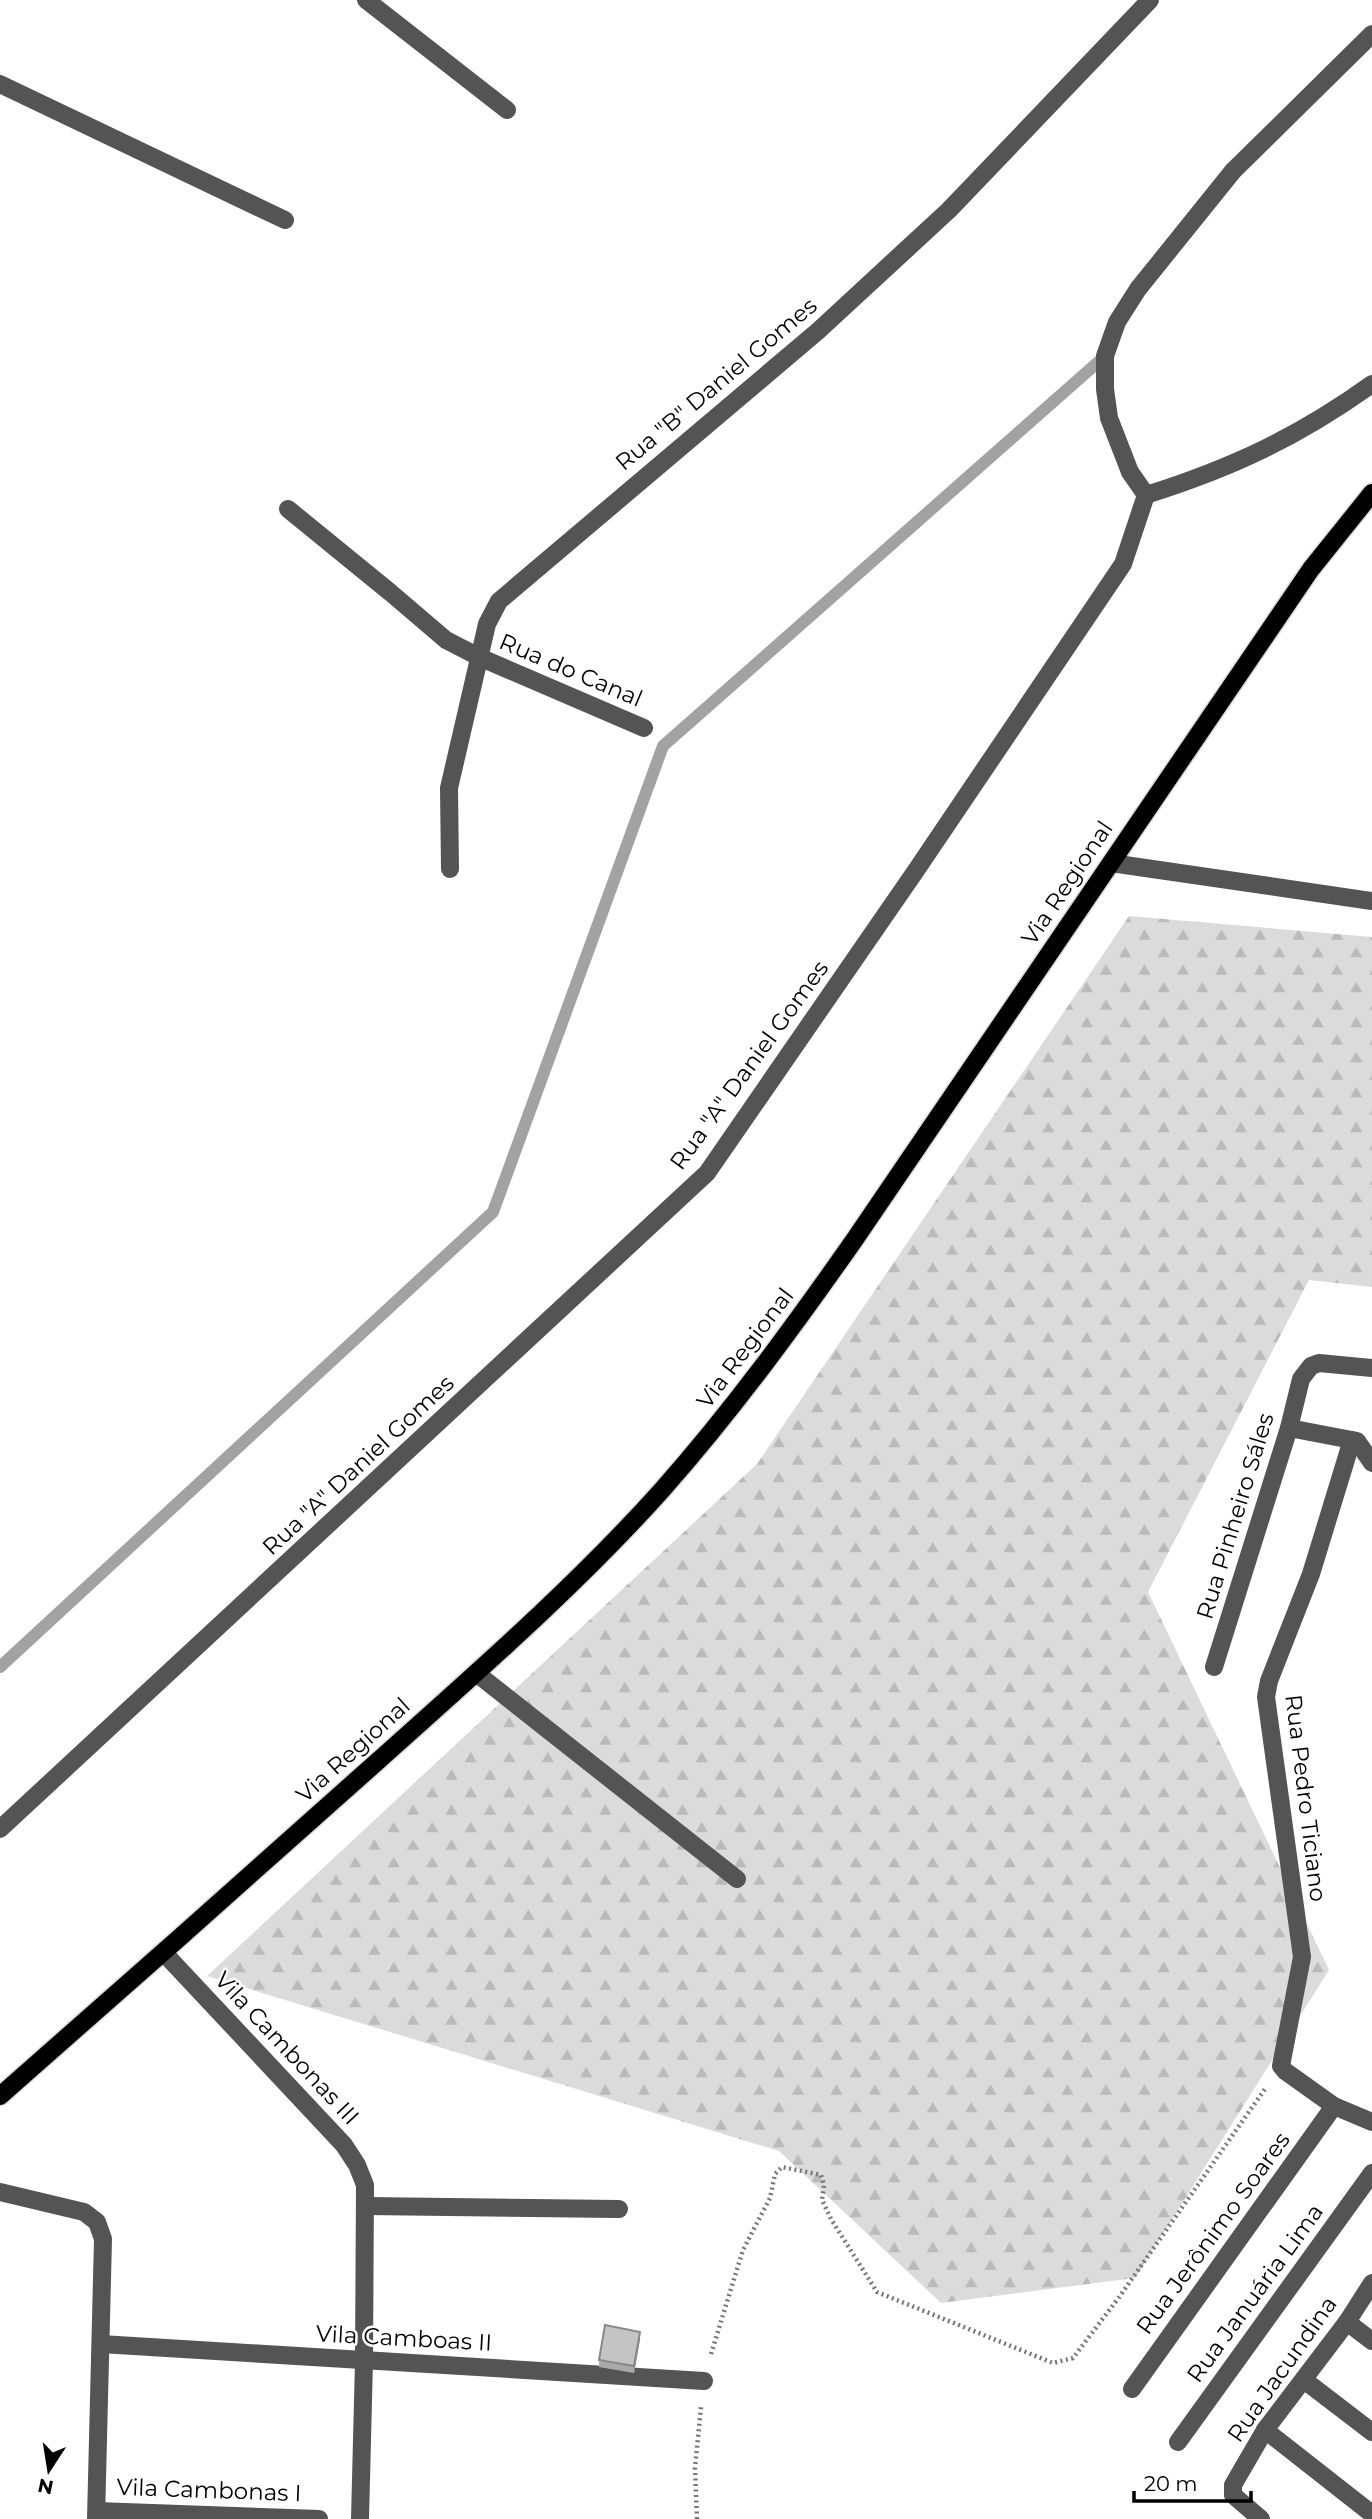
<svg xmlns="http://www.w3.org/2000/svg" width="1372" height="2519" font-family="Montserrat,sans-serif">
	<style>
		.forest { fill: url(#forest-firs) }
		.lines { fill: none; stroke-linecap: round; stroke-linejoin: round }
		.stream { stroke: #a2a2a2; stroke-width: 12 }
		.major-casing { stroke: #dbdbdb; stroke-width: 21 }
		.path { stroke: #767676; stroke-width: 4.5; stroke-dasharray: 2 3.5; stroke-linecap: butt }
		.minor { stroke: #545454; stroke-width: 18 }
		.major { stroke: #000; stroke-width: 18 }
		.wall { fill: #a9a9a9 }
		.shaded-wall { fill: #898989 }
		.building { fill: #c4c4c4; stroke: #898989; stroke-width: 2 }
		.labels { text-anchor: middle; stroke-width: 5; stroke-linejoin: round; paint-order: stroke }
		.street-label { font-size: 23px; fill: #000; stroke: #fff }
	</style>
	<defs>
		<pattern id="forest-firs" width="22" height="20" patternUnits="userSpaceOnUse" patternTransform="scale(1.75)"><rect width="22" height="20" fill="#dbdbdb"/><path d="M5 1l3.5 6h-7zM16 11l3.5 6h-7z" fill="#bababa"/></pattern>
	</defs>
	<rect width="100%" height="100%" fill="#fff"/>
	<path class="forest" d="M1129,916l243,21v350l-63,-7 -161,312 181,378 -194,308 -194,25 -162,-152 -572,-175 550,-512z"/>
	<g class="lines">
		<path class="stream" d="M0,1667l493,-455 170,-466 442,-390"/>
		<defs>
			<path id="major" d="M0,2096c127,-111 253,-224 379,-336 97,-87 196,-173 283,-270 70,-79 132,-164 193,-251l456,-670 61,-76"/>
		</defs>
		<use href="#major" class="major-casing"/>
		<g class="path">
			<path d="M711,2354l32,-104 27,-52 5,-24 7,-7 39,8 3,10 -2,15 9,19 46,73 176,71 20,-5 47,-62 145,-207"/>
			<path d="M697,2519l-2,-51 6,-61"/>
		</g>
		<g class="minor">
			<path d="M366,0l141,110"/>
			<path d="M0,84l285,136"/>
			<path d="M1146,495l-16,-23 -21,-54 -4,-29v-33l12,-34 21,-33 95,-118 139,-137"/>
			<path d="M288,509l103,84 55,47 33,17 165,71"/>
			<path d="M1111,863l261,38"/>
			<path d="M450,869l-1,-81 38,-164 12,-23 319,-270 131,-121 201,-210"/>
			<path d="M1289,1428l68,13 15,22"/>
			<path d="M1352,1440l-41,134 -42,107 -3,16 36,260 -21,109 4,5 49,35 38,16"/>
			<path d="M1214,1667l75,-239 12,-49 10,-13 8,-3 53,5"/>
			<path d="M476,1673l261,206"/>
			<path d="M0,1829l707,-656 210,-304 206,-305 23,-69c86,-27 152,-58 226,-111"/>
			<path d="M164,1953l180,192 13,20 8,20 -1,176 -4,158"/>
			<path d="M0,2192l84,20 13,10 6,17 -7,280"/>
			<path d="M366,2206l253,3"/>
			<path d="M1347,2322l25,19"/>
			<path d="M101,2344l603,37"/>
			<path d="M1304,2380l68,52"/>
			<path d="M1132,2389l202,-283"/>
			<path d="M1265,2430l107,84"/>
			<path d="M1178,2442l194,-269"/>
			<path d="M97,2511l222,8"/>
			<path d="M1261,2519l-28,-24v-10l32,-55 82,-108 25,-39"/>
		</g>
		<use href="#major" class="major"/>
	</g>
	<path class="wall" d="M640,2339l-6,34 -35,-6v-7z"/>
	<path class="shaded-wall" d="M640,2332v7l-6,34v-7z"/>
	<path class="building" d="M605,2325l35,7 -6,34 -35,-6z"/>
	<g class="labels">
		<g class="street-label">
			<text transform="translate(716 384) rotate(-40)" y="8">Rua "B" Daniel Gomes</text>
			<text transform="translate(571 670) rotate(23)" y="8">Rua do Canal</text>
			<text transform="translate(1067 883) rotate(-56)" y="8">Via Regional</text>
			<text transform="translate(749 1065) rotate(-54)" y="8">Rua "A" Daniel Gomes</text>
			<text transform="translate(745 1348) rotate(-53)" y="8">Via Regional</text>
			<text transform="translate(358 1465) rotate(-43)" y="8">Rua "A" Daniel Gomes</text>
			<text transform="translate(1235 1516) rotate(-73)" y="8">Rua Pinheiro Sáles</text>
			<text transform="translate(353 1750) rotate(-42)" y="8">Via Regional</text>
			<text transform="translate(1306 1798) rotate(83)" y="8">Rua Pedro Ticiano</text>
			<text transform="translate(287 2048) rotate(47)" y="8">Vila Cambonas III</text>
			<text transform="translate(1213 2233) rotate(-54)" y="8">Rua Jerônimo Soares</text>
			<text transform="translate(1255 2293) rotate(-54)" y="8">Rua Januária Lima</text>
			<text transform="translate(404 2338) rotate(3)" y="8">Vila Camboas II</text>
			<text transform="translate(1282 2369) rotate(-55)" y="8">Rua Jacundina</text>
			<text transform="translate(209 2490) rotate(2)" y="8">Vila Cambonas I</text>
		</g>
	</g>
	<g transform="translate(49 2470) rotate(192)" stroke="#ffffff" stroke-width="5" paint-order="stroke">
	<path d="M0-5L12 26L0 18L-12 26Z" fill="#000000"/>
	<text y="-10" font-size="19" font-weight="bold" text-anchor="middle" fill="#000000">N</text>
	</g>
	<path d="M1134 2491v10h117v-10" fill="none" stroke="#000000" stroke-width="3.5"/>
	<text x="1144" y="2491" font-size="21" fill="#000000" stroke="#ffffff" stroke-width="5" paint-order="stroke">20 m</text>
</svg>
